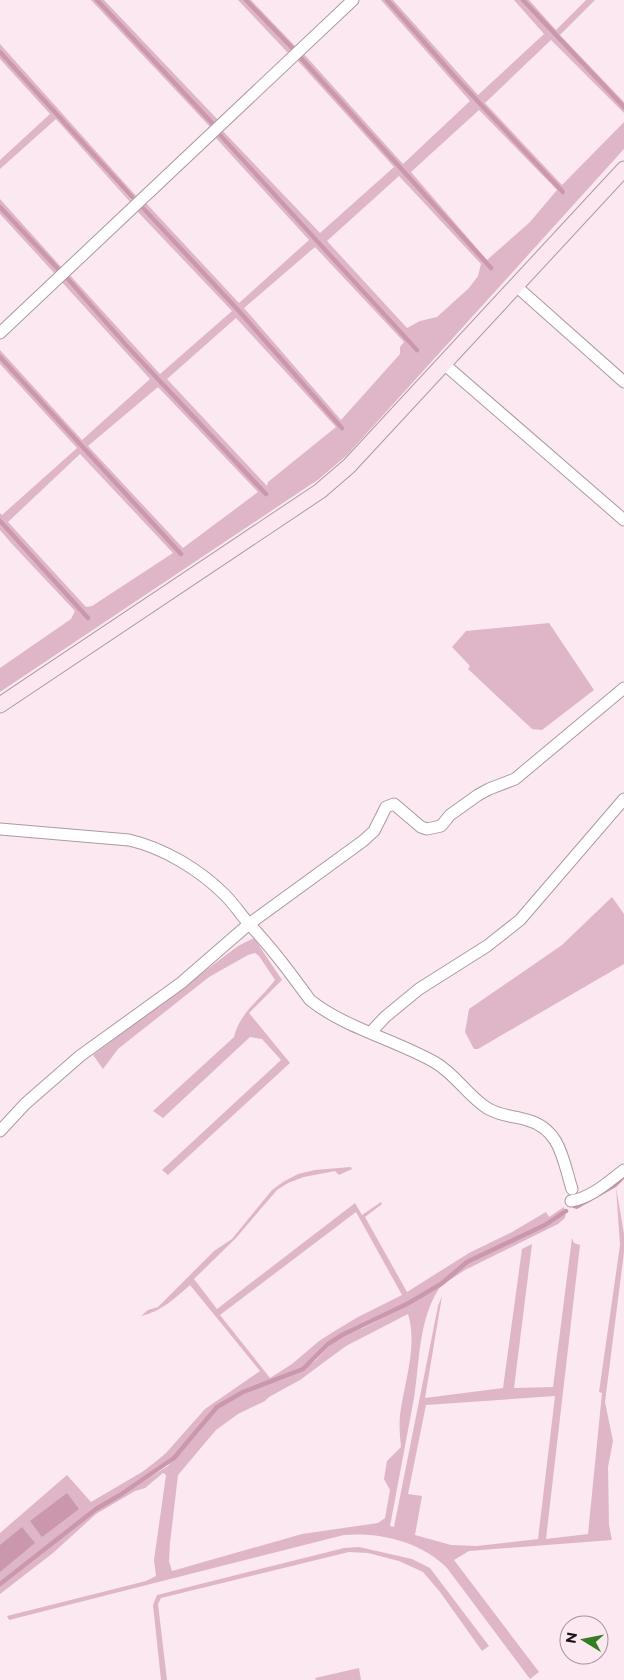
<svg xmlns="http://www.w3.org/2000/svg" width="624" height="1680" font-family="Montserrat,sans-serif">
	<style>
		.green { fill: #dfb6c8; fill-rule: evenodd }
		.water { fill: #ca97ad }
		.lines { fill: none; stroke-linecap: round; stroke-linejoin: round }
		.stream { stroke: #ca97ad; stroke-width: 4.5 }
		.street-casing { stroke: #ac9aa2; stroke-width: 13 }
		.secondary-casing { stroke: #ac9aa2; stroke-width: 17 }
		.street { stroke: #fff; stroke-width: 11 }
		.secondary { stroke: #fce6f0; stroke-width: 15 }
	</style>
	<rect width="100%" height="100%" fill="#fce8f0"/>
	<g class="green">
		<path d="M91,0h4l119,127 -2,2z"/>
		<path d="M99,0h5l115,121 -3,4z"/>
		<path d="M238,0h6l49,52 -3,3z"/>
		<path d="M249,0h2l47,49 -2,1z"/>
		<path d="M381,0h5l91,102 87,92 2,-2 -88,-91 -89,-101h4l85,95 66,-61 -30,-34h7l103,109v4l-73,-73 -66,63 77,82 62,-63v27l-277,306 -28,24 -319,213v-24l71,-49 4,-8 -63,-67 -12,-14v-8l88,98 2,-2 -90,-99v-6l2,2 75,-67 -77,-84v-6l181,197 1,-1 -182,-199v-5l82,90 68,-61 -90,-99 3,-3 62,70 142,148 1,-1 -141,-151 -61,-68 2,-2 92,101 72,-63 -96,-101 3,-3 98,104 105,118 2,-2 -105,-118 -97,-105 3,-2 94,101 70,-63 -94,-103 2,-2 199,216 3,-2 -199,-217 2,-2 98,103 74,-66 -97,-107 2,-2 192,212 1,-1 -191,-213 2,-3 100,111 67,-63zM479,110l78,80 -27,32 -43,38 -76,-88zM399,176l82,88 -3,12 -9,12 -32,29 -17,4 -13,7 -80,-87zM315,247l89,95 -4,5v7l-59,66 -97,-112zM236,318l100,109 -68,55 -1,4 -100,-107zM158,387l100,105 -75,56 -95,-102zM80,454l93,99 -81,53 -6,1 -78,-85z"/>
		<path d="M525,0h4l27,30 30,-30h9l-35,35 64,67v3z"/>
		<path d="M0,44l137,153 -2,2 -135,-150z"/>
		<path d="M0,54l132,147 -1,2 -75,-84 -56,50v-9l50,-46 -50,-55z"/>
		<path d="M0,199l63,70 -2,2 -61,-66z"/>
		<path d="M0,209l59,63 -3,3 -56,-61z"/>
		<path d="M549,623l45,67 -52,40 -10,-1 -64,-60 2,-3 -18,-19 14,-16z"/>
		<path d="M612,897l12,17v50l-146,85h-4l-9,-17 4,-23 93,-64z"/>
		<path d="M254,938l28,42 -33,33 41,50 -122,112 -6,-5 119,-110 -19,-21 -12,-2 -87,81 -10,-7 81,-74c6,-25 26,-37 41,-57l-16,-24 -4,-3 -7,2 -39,22 -91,72 -15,20 -10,-14 145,-109z"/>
		<path d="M351,1167l1,2 -13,6 -4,-4 -31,6 -16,6 -11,7 -42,49 -41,40 23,30 138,-106 7,12 19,-13 1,2 -17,13 42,75 62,-39 43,-21 34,-20 3,5 15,-10 1,3 -21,14 -78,37 -26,22 -34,20 -64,31 -14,10 -14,15 -12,9 -59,23 -26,15 -43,51 -54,37 -24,14 -96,75v-50l67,-58 24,27 51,-30 12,-9 12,-10 39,-44 55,-38 -70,-86c-15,13 -29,27 -49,31l7,-6 10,-3 56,-56 18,-12 40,-49 11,-8 15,-8 17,-4zM356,1212l46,83 -44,22 -25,15 -14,9 -27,23 -22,14 -50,-63z"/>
		<path d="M616,1187l8,47v18l-19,150 8,39 -5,26 1,58 3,15 -143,11 -15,9 85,112 -9,7 -83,-111c-26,-26 -66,-36 -103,-33l-335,85 -2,-4 139,-35 10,-5 -2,-16 12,-85 -3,-2 -18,15 -10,3 -39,23 -43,39 -53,41v-8l97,-76 71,-44 25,-27 26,-32 26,-14 58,-23 13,-10 14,-15 14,-10 19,-7 48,-24 29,-17c-22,33 -20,74 -26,111 -8,43 -16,85 -24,128l4,1 44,-221 4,-10 -17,102 78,-10 19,-139 10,-5 -18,144 39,-1 19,-149 2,5 6,2 -34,294 42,-5 14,-141 -3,-1 21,-147zM408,1314c10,32 -4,69 -8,101 -1,11 0,22 1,32l-14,14 -3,18 6,11 -5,28 -7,5 -76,11 -130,37 -3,-10 1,-18 8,-68 38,-45 22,-16 27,-13 4,-4 31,-17 46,-34zM555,1396l-17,143 -61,7 -26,-1 -36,-10 7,-39 -14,-2 18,-89z"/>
		<path d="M566,1212l-1,6 -7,6 -93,46 -23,15 26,-22 79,-37z"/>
		<path d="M359,1547l53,12 18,9 59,78 -7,5 -42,-59 -17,-20 -24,-11 -31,-8 -19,-1 -188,46 -3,6 9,76h-6l-8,-75 4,-10 187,-47z"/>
		<path d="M359,1668l2,12h-45l-1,-2z"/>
	</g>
	<g class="water">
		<path d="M624,1172v7l-8,8 -39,22 -4,-1v-3z"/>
		<path d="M67,1493l12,16 -37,28 -12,-16z"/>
		<path d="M22,1527l13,16 -35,29v-27z"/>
	</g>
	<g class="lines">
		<g class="stream">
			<path d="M97,0l117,125"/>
			<path d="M246,0l48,50"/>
			<path d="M387,0l68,77 108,115"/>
			<path d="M523,0l101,107"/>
			<path d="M0,52l132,145"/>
			<path d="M301,58l190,210"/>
			<path d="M220,135l197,215"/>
			<path d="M0,207l60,64"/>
			<path d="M142,207l96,103 104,118"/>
			<path d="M66,277l60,68 140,149"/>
			<path d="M0,357l181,197"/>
			<path d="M0,521l88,97"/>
			<path d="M0,1584l96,-75 24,-14 54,-37 43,-51 26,-15 60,-23 25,-25 14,-9 65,-31 34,-20 26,-22 78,-37 21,-14"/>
		</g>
		<defs>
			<g id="street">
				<path d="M516,286l108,96"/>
				<path d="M0,333l353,-333"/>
				<path d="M444,364l180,156"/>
				<path d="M0,829l129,11c35,8 71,30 96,55 9,9 16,20 25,30 22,23 41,49 60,75 35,28 86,40 126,63 20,12 32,33 51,45 13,8 26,8 40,12 34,9 36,41 45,69"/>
				<path d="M371,1032l14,-15 34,-28 68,-43 33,-26 104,-121"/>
				<path d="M0,1131l25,-27 55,-48 101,-73 68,-59 114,-83 11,-10 12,-24 8,-3 27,23 6,2 14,-3 9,-11 28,-20 11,-6 26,-10 109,-91"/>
				<path d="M571,1201c20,-3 37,-19 53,-31"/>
			</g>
			<path id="secondary" d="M0,705l320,-214 29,-25 275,-297"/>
		</defs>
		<use href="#street" class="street-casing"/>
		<use href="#secondary" class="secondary-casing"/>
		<use href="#street" class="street"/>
		<use href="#secondary" class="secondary"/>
	</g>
	<g transform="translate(584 1640) rotate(280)"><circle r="24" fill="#fce8f0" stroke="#a29399"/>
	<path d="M0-4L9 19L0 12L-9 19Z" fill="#337d25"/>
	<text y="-8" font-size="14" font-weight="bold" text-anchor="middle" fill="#1a1416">N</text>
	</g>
</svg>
